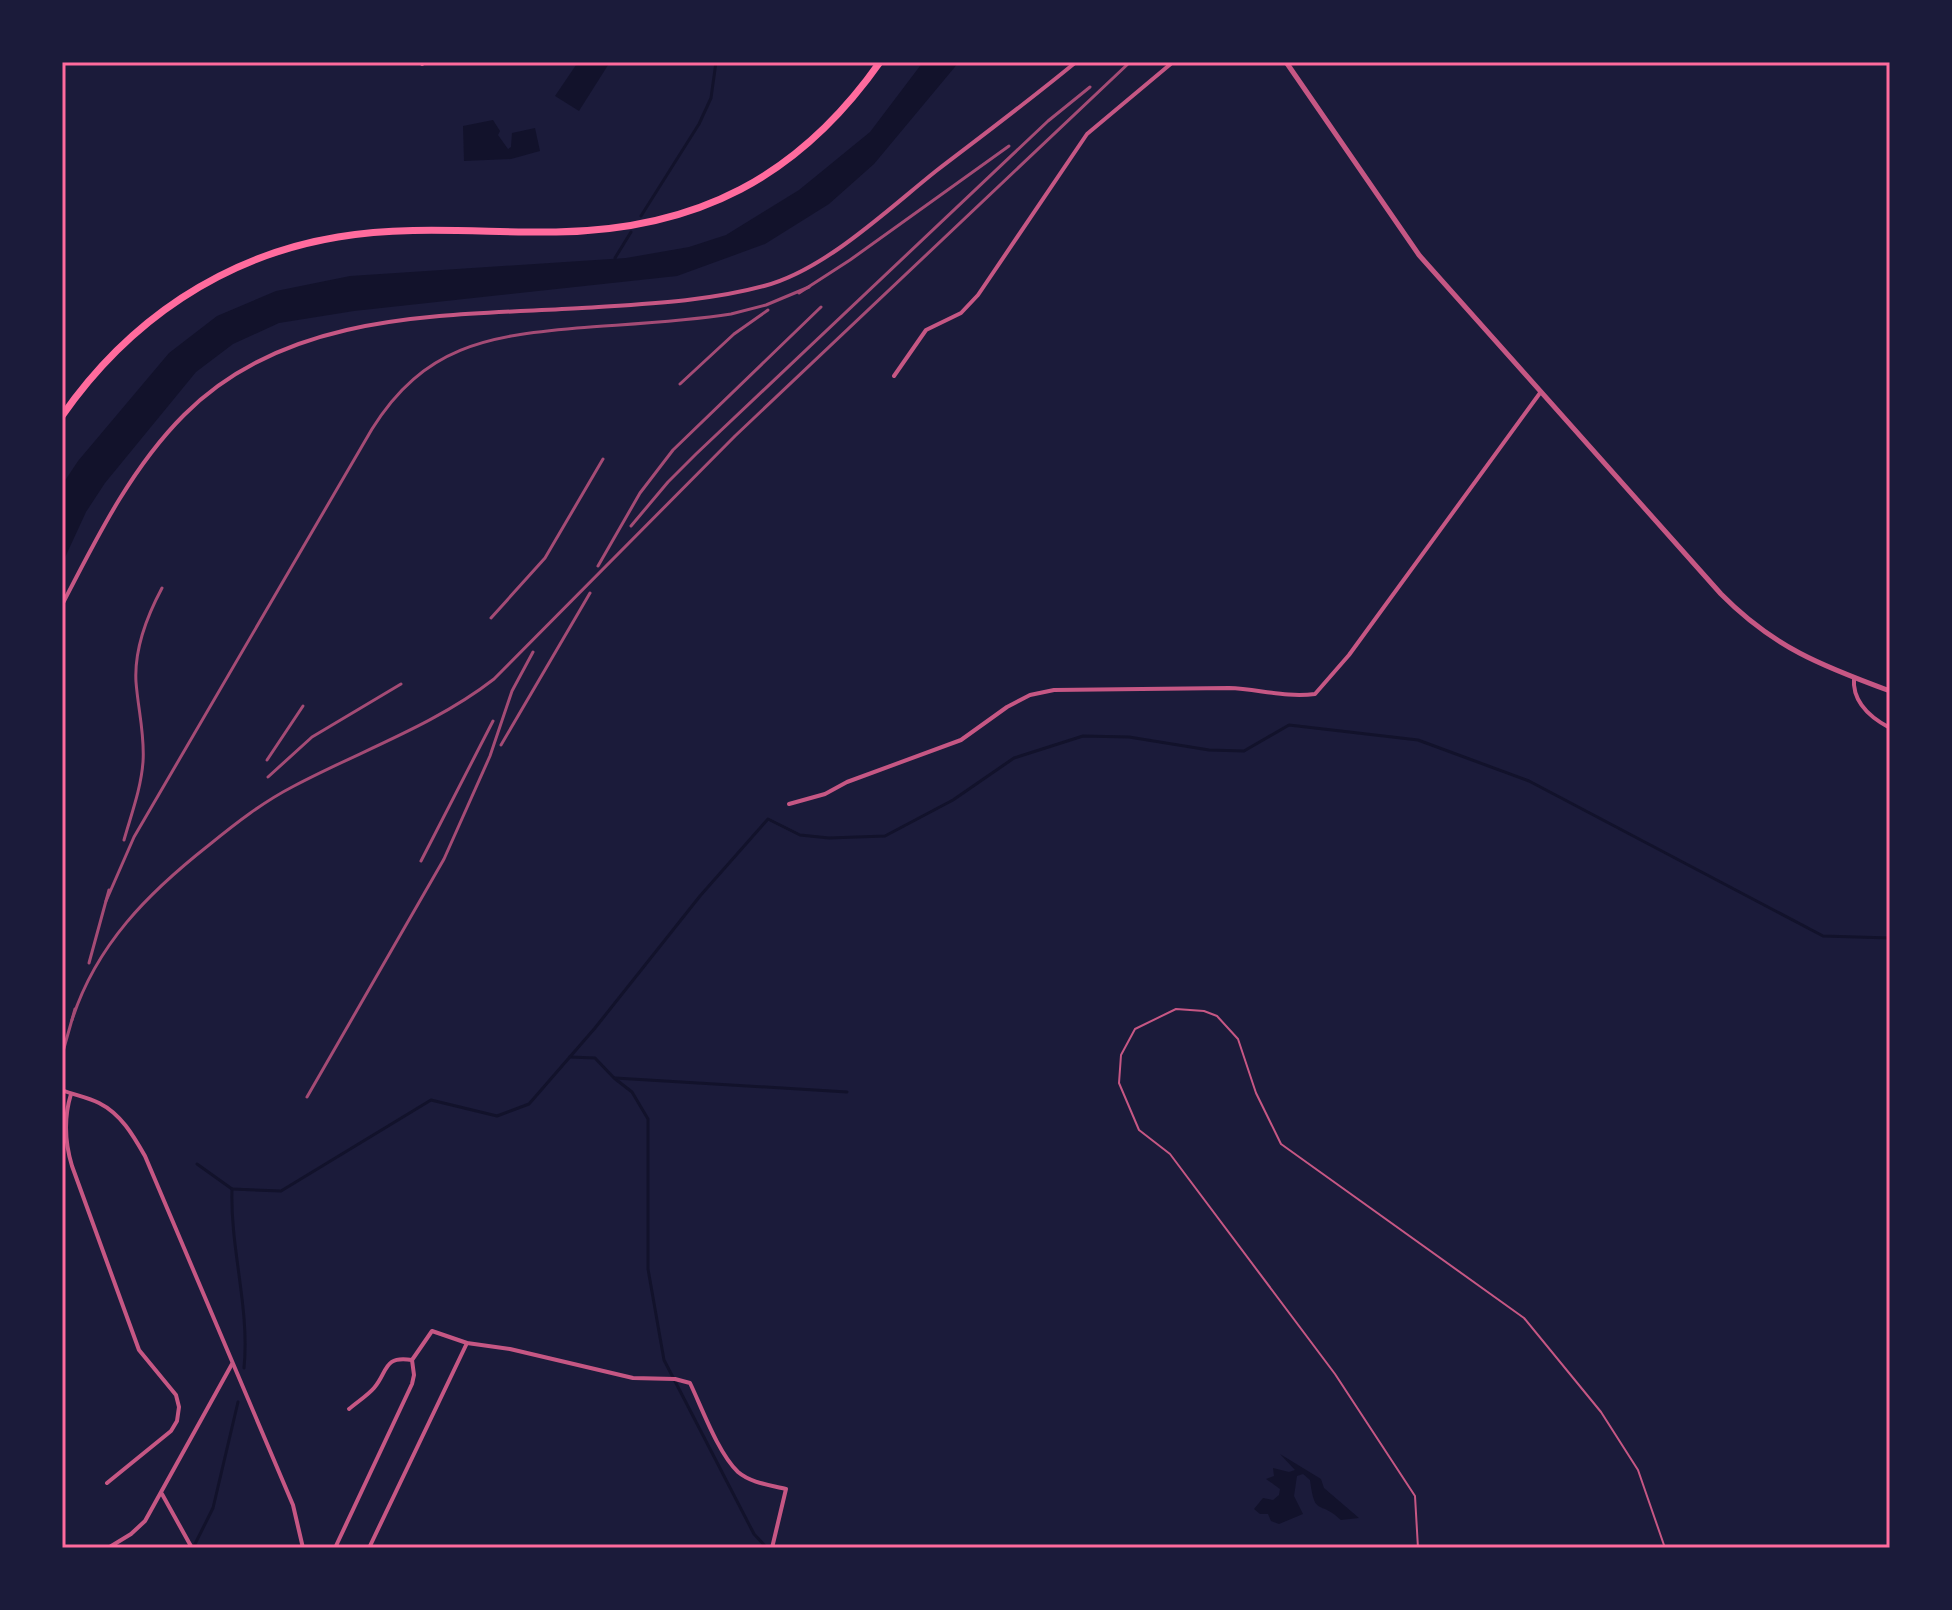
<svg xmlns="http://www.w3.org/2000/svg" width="1952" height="1610" font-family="Manrope,sans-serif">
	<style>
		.water { fill: #12122b }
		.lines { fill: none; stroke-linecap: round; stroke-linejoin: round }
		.stream { stroke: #12122b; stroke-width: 3 }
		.service { stroke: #c65784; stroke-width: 2 }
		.minor { stroke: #c65784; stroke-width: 4 }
		.tertiary { stroke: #c65784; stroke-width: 5 }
		.primary { stroke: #ff6b9d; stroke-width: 7 }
		.rail { stroke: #a44b75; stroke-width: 3 }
		.neatline { fill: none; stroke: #ff6b9d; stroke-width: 3 }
	</style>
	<rect width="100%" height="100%" fill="#1b1b3a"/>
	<g class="water">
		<path d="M578,62h32l-31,49 -24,-15z"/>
		<path d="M923,62h36l-85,102 -45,40 -64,40 -88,32 -323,35 -75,12 -46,21 -37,28 -91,111 -19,29 -24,52v-79l16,-24 91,-108 48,-37 59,-25 74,-15 276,-18 63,-11 37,-12 73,-45 71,-58z"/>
		<path d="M493,120l7,11 -2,4 10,14 3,-2 1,-14 23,-5 5,23 -29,8 -47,2 -1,-35z"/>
		<path d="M1280,1454l41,25 3,9 35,30 -18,2c-22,-21 -26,-2 -31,-40l-7,-6 -6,2 -3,20 9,18 -24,10 -8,-3 -3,-7h-8l-6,-5 9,-11 10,2 6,-5 1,-6 -14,-10 8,-3 -1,-8 16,4 6,-2z"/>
	</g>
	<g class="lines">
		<g class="stream">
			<path d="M641,216l58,-92 12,-26 5,-36"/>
			<path d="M615,258l16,-26"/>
			<path d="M570,1057l25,1 19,20 18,14 16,27v150l16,91 90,174 13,14"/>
			<path d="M615,1078l232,14"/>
			<path d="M197,1164l35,25c-2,60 18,119 12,179"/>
			<path d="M232,1189l49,2 150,-91 66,16 32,-12 66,-76 105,-132 68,-77 32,16 29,3 56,-2 68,-36 61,-42 69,-22 46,1 80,13 35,1 45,-26 129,15 111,41 294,155 67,2"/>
			<path d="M193,1548l20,-40 25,-106"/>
		</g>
		<path class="service" d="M1418,1548l-3,-52 -80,-122 -165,-220 -31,-24 -20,-47 2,-28 14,-26 41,-20 28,2 13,5 21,23 18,54 25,51 243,174 77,94 37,58 27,78"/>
		<g class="minor">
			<path d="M422,64l3,-2"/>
			<path d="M894,376l32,-46 35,-17 17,-18 109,-161 86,-72"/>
			<path d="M62,605c34,-66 69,-137 122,-190 104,-105 261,-99 398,-107 60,-4 123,-6 182,-22 61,-16 123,-76 172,-115 47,-36 94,-71 140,-109"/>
			<path d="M1854,678c-2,24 17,40 36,50"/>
			<path d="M789,804l36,-10 22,-12 114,-42 46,-33 23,-12 24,-5 175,-2c29,1 57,10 86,6l34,-39 191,-262"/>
			<path d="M62,1090c12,5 25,7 37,13 22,11 34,32 46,53l148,349 10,43"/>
			<path d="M71,1094c-7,23 -6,49 1,72l67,184 37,45 3,12 -2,14 -6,10 -64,52"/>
			<path d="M349,1409c8,-7 18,-13 25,-21 14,-16 9,-33 38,-28"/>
			<path d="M162,1494l30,54"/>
			<path d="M108,1548l23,-14 14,-13 87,-157"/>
			<path d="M335,1548l77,-164 2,-9 -2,-15 20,-29 35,12 43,6 123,29 42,1 15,4c12,25 28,70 48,89 13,11 32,13 48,17l-14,59"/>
			<path d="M369,1548l98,-205"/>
		</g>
		<path class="tertiary" d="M1286,62l133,193 302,339c52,53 101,72 169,97"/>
		<path class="primary" d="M62,416c66,-95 161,-160 276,-179 72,-12 146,-4 218,-5 141,-2 243,-55 324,-170"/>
		<g class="rail">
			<path d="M799,293l51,-33 159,-114"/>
			<path d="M680,384l54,-50 34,-24"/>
			<path d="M631,526l37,-44 28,-28 352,-333 42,-34"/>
			<path d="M598,566l42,-73 33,-43 148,-143"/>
			<path d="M491,618l54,-60 58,-99"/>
			<path d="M501,745l89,-152"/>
			<path d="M267,760l36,-54"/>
			<path d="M268,777l44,-40 89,-53"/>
			<path d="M124,840c7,-25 17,-51 19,-78 2,-27 -5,-53 -7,-80 -2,-33 11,-66 26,-94"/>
			<path d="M421,861l72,-140"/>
			<path d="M106,901l28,-64 238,-408c52,-83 115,-93 205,-101 51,-4 103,-6 154,-14l35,-9 43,-18"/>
			<path d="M89,963l20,-73"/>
			<path d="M72,1020c24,-75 76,-127 137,-175 27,-22 54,-43 85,-59 66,-35 141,-61 200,-107l241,-243 395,-374"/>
			<path d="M62,1055l13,-46"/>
			<path d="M307,1097l137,-238 46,-103 22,-65 21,-39"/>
		</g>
	</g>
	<rect width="1952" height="1610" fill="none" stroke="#1b1b3a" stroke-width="128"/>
	<rect x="64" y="64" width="1824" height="1482" class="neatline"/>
</svg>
